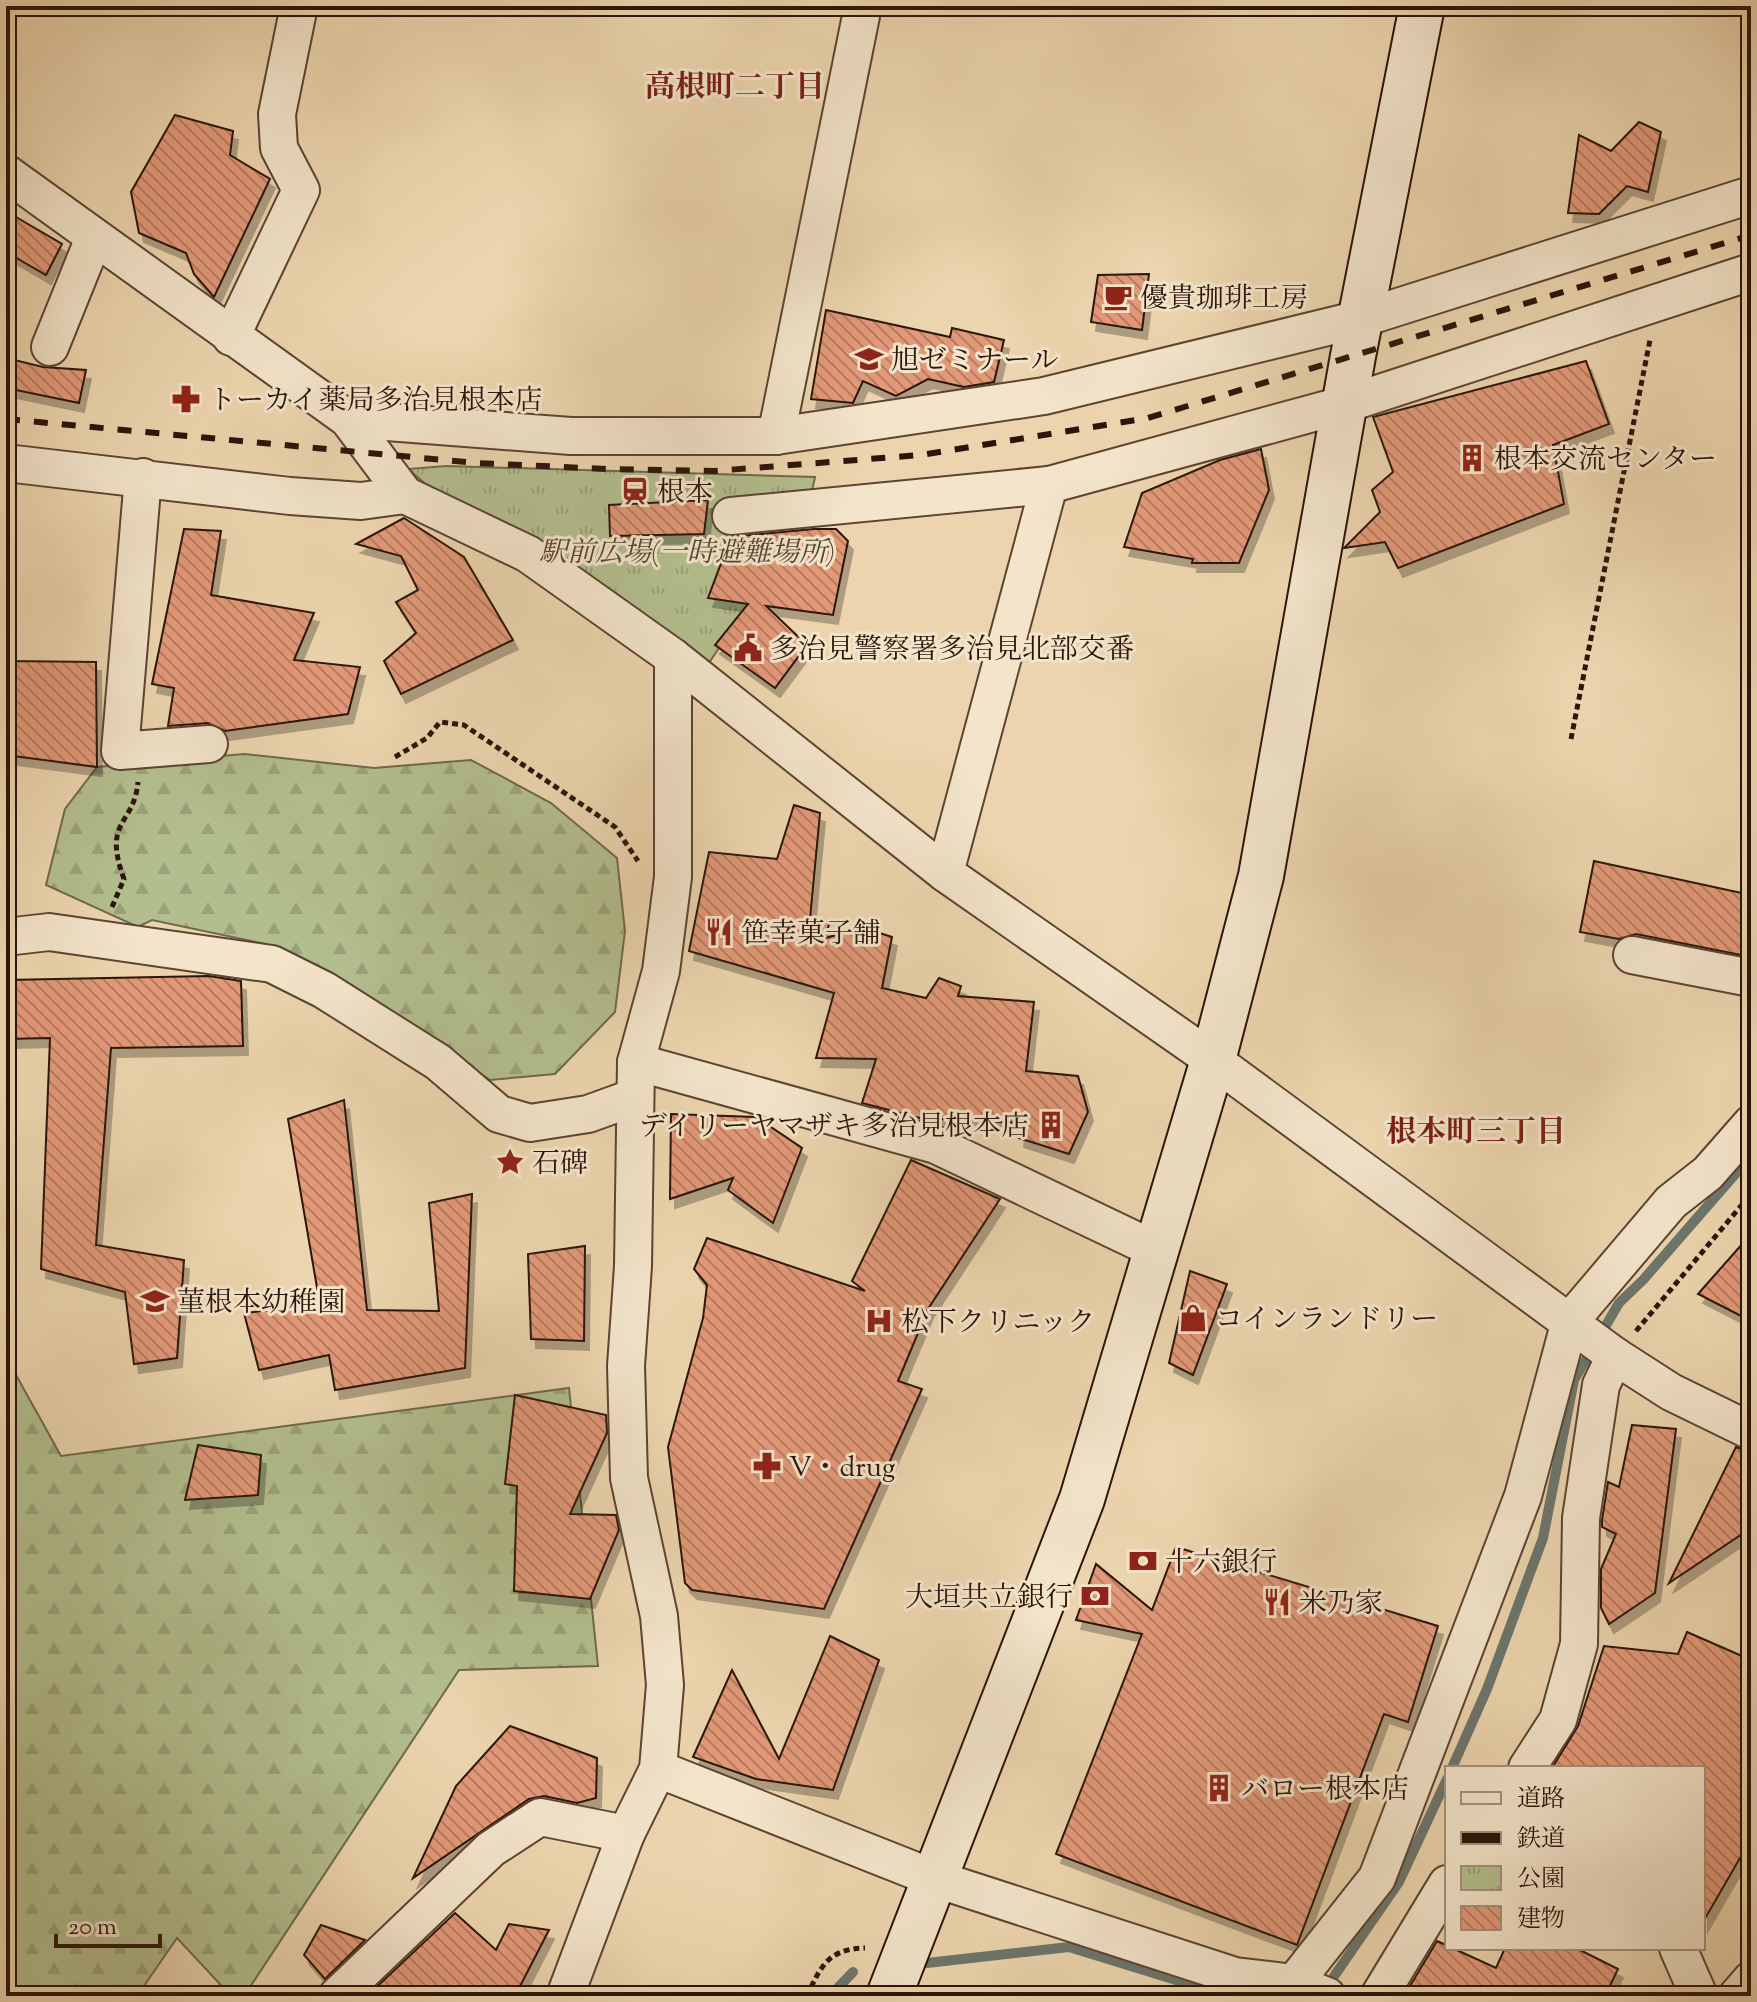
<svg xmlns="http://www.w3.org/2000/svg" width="1757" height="2002" font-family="'Sorts Mill Goudy','Noto Serif JP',serif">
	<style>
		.forest { fill: url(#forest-firs); stroke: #6f694c; stroke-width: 2 }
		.park { fill: url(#park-tufts); stroke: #6f694c; stroke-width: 2 }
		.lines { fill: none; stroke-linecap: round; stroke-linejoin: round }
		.stream { stroke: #6d766d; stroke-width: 10 }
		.building { fill: url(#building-back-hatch); stroke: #2b1409; stroke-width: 2; filter: url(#shadow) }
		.street-casing { stroke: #5b4432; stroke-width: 40 }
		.secondary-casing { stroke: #2b1409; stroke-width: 48 }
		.path { stroke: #2b1409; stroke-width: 5; stroke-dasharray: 6 4; stroke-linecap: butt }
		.street { stroke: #f3e4ca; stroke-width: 36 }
		.secondary { stroke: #f3e4ca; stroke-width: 44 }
		.rail { stroke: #2b1409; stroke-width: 6; stroke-dasharray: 14 14; stroke-linecap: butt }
		.labels { text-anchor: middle; stroke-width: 6; stroke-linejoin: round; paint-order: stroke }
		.poi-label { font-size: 28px; fill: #2b1409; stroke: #f3e4ca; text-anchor: start }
		.park-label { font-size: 28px; font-style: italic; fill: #544731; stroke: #f3e4ca }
		.neighbourhood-label { font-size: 30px; font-weight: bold; fill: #7a1f14; stroke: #f3e4ca }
	</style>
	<defs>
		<pattern id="forest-firs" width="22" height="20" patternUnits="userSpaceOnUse" patternTransform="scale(2)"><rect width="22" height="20" fill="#b3be8e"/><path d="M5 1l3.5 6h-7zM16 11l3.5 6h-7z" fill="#9aa279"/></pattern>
		<pattern id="park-tufts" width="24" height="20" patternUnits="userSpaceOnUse" patternTransform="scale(2)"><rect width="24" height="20" fill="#b3be8e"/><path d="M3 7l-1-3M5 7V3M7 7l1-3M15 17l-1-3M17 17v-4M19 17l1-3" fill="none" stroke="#9aa279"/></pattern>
		<pattern id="building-back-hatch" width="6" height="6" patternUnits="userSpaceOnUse" patternTransform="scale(2)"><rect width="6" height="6" fill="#e29979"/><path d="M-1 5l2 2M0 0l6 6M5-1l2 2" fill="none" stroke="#b77c61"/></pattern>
		<filter id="shadow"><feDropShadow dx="5" dy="9" stdDeviation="0" flood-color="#0004"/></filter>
	</defs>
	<rect width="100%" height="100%" fill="#ecd5ae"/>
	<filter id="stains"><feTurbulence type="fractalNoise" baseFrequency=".0025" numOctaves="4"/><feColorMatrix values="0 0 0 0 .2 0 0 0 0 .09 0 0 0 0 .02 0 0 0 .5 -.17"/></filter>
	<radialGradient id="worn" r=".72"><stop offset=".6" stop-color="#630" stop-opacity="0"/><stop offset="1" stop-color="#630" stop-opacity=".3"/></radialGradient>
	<g class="forest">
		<path d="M244,754l130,14 97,-8 80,43 66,55 8,73 -10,81 -60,62 -65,6 -161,-106 -59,-29 -118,-25 -14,7 -92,-42 19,-76 32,-42z"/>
		<path d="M6,1357l55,99 508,-68 29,278 -139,4 -215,326h-13l-54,-58 -40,58h-131z"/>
	</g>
	<path class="park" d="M446,466l369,11 -8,38 -98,148 -267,-165 -34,-29z"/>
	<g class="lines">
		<g class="stream">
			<path d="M1452,1768l35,-79 56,-151 31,-158 45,-77 24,-23 108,-124"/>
			<path d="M927,1963l142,-16 159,49"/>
			<path d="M1326,1988l73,-106 48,-103"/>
			<path d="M830,1996l23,-24"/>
		</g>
	</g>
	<g class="building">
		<path d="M175,115l58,16 -3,24 40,24 -56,118 -20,-23 -8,-21 -47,-20 -8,-41z"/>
		<path d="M1639,122l22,10 -13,60 -21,-6 -28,28 -31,-1 11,-78 32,16z"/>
		<path d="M16,217l46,27 -16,31 -40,-23v-17z"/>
		<path d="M1149,274l-7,56 -51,-8 7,-47z"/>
		<path d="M826,310l124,27 2,-9 52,12 -10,42 -30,5 -36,-8 -32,17 -33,-15 -10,22 -42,-4z"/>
		<path d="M6,358l37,9 43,3 -7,33 -73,-15z"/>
		<path d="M1586,361l23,63 -56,21 11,59 -166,64 -13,-26 -41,6 36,-36 -8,-22 21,-18 -20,-55z"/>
		<path d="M1261,449l8,41 -30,73h-47l1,-4 -69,-12 18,-54 78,-33z"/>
		<path d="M708,500l-4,34 -94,2 -1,-31z"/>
		<path d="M404,518l60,39 49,83 -112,54 -17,-33 32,-28 -20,-31 22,-12 -17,-34 -45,-12z"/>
		<path d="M184,529l37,2 -10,64 103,18 -20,47 66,7 -12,47 -123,17 -17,-8 -40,3 6,-38 -22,-4z"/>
		<path d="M814,529h22l12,12 -15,74 -67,-9 41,39 -32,43 -60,-43 33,-41 -40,-6 23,-61z"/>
		<path d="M6,661l90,1 1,105 -91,-12z"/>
		<path d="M794,805l26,8 -10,106 20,2 -5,17 39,-10 28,9 -10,51 44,10 13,-20 22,8 -3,10 76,6 -8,69 52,5 10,36 -19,42 -50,-16 2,-15 -101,-5 -58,-15 14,-44 -60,-1 18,-65 -145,-42 20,-99 68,7z"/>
		<path d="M1594,861l157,34v62l-115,-23 -17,5 -39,-7z"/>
		<path d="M209,976l32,5 2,65 -132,2 -15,197 88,15 -7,98 -43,6 -9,-72 -84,-23 9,-231 -44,1v-59z"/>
		<path d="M344,1100l23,210 72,1 -10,-108 43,-9 -7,174 -130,22 -6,-35 -70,15 -15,-57 76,-8 -32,-186z"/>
		<path d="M671,1114l85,3 46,31 -29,75 -45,-33 5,-12 -63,21z"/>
		<path d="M911,1160l89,39 -72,110 -30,72 24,8 -98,220 -132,-19 -7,-7 -17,-136 35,-129 4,-33 -13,-16 13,-31 158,53 -13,-10z"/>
		<path d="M1751,1234v87l-53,-27z"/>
		<path d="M585,1246l-1,95 -53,-2 -3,-85z"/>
		<path d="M1190,1271l37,13 -34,91 -24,-12z"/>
		<path d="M515,1395l91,20 1,18 -37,81 46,1 3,15 -29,69 -76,-8 3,-105 -12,-2z"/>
		<path d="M1632,1425l44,4 -21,164 -46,31 -8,-16v-39l15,-35 -14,-7v-7l6,-38 11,5z"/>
		<path d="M198,1445l63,10 -3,40 -73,5z"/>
		<path d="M1736,1447l15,5v76l-82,55z"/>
		<path d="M1176,1547l262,79 -30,96 -24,-8 -87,231 -241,-91 86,-220 -66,-14 20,-56 56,46z"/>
		<path d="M1687,1632l64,28v179l-48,83v-154h-151l26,-42 26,-80 74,8z"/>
		<path d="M830,1636l49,24 -46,130 -77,-11 -63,-22 39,-87 47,89z"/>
		<path d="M510,1726l87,32 -1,40 -19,5 -33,-7 -15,3 -116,79 43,-92z"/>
		<path d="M455,1913l41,37 13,-26 40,6 -34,66h-148z"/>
		<path d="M321,1925l44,15 -40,39 -21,-24z"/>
		<path d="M1437,1941l59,27 9,-20h71l42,21 -13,27h-201z"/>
	</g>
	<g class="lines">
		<defs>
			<g id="street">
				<path d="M6,173l342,246 57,76 123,59 145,103 272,216 268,187 402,296 56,36 80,39"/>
				<path d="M231,337l70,-147 -22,-42 -2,-34 22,-108"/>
				<path d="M50,347l44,-109"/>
				<path d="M348,419l223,17h205l268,-40 316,-77 391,-124"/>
				<path d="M776,436l87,-430"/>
				<path d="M6,463l284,33 71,5 44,-6"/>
				<path d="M143,477l-23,274 89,-7"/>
				<path d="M731,516l318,-31"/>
				<path d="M945,873l104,-388 297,-81 405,-132"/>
				<path d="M6,937l43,-5 223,32 52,26 114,72 61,52 31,9 58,-9 47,-17"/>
				<path d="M1632,955l119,23"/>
				<path d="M636,1062l300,83 222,106"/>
				<path d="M1527,1768l31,-48 21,-76 2,-126 20,-133 14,-29"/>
				<path d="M658,1769l278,110 299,97 59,7 33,13"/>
				<path d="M1678,1948l21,48"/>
				<path d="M1294,1983l83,-105 146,-382 47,-175 101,-119 37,-29 43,-49"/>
				<path d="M337,1996l154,-147 49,-32 86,17"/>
				<path d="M565,1996l61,-162 32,-65 7,-84 -6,-69 -30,-138 -3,-112 7,-100 3,-204 25,-91 12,-94v-220"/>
				<path d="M1379,1996l68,-112"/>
				<path d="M1737,1996l14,-16"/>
			</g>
			<path id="secondary" d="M889,1996l193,-497 131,-439 48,-184 92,-520 69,-350"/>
		</defs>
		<use href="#street" class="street-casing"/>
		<use href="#secondary" class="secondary-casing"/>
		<g class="path">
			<path d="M1571,739l79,-399"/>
			<path d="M395,757l32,-19 13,-16 24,3 151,102 23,34"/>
			<path d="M112,907l12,-28c-22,-60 10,-53 14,-97"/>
			<path d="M1636,1331l115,-137"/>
			<path d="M807,1996c14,-30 21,-47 58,-48"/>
		</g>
		<use href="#street" class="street"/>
		<use href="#secondary" class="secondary"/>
		<path class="rail" d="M6,419l470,44 132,6 106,2 207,-16 227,-37 603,-183"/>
	</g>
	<defs>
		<symbol id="cafe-bare" viewBox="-9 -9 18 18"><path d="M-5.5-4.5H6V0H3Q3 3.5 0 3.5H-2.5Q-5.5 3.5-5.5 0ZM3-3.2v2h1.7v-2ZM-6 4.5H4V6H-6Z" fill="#8f2418" stroke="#f3e4ca" stroke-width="2.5" paint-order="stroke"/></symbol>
		<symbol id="school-bare" viewBox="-9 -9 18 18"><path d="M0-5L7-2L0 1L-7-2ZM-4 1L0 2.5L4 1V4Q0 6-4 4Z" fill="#8f2418" stroke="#f3e4ca" stroke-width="2.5" paint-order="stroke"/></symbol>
		<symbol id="pharmacy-bare" viewBox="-9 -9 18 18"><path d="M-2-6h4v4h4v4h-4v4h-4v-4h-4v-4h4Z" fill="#8f2418" stroke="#f3e4ca" stroke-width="2.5" paint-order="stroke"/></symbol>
		<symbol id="building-bare" viewBox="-9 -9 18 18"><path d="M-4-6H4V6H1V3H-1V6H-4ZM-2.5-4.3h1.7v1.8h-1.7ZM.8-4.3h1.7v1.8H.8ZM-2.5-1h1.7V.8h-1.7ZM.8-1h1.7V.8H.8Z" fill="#8f2418" stroke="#f3e4ca" stroke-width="2.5" paint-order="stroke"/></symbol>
		<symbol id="station-bare" viewBox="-9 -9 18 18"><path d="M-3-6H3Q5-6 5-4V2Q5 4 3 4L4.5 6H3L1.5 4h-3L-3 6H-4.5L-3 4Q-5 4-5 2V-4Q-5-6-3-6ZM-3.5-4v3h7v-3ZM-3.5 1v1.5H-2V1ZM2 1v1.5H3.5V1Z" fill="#8f2418" stroke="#f3e4ca" stroke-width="2.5" paint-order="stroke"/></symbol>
		<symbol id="civic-bare" viewBox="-9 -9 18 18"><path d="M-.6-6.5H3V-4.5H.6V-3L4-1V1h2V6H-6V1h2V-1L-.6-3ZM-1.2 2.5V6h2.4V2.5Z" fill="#8f2418" stroke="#f3e4ca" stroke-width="2.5" paint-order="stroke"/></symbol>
		<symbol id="restaurant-bare" viewBox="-9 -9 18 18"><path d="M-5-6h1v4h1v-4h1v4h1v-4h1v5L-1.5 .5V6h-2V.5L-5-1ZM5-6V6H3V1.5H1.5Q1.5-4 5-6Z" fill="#8f2418" stroke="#f3e4ca" stroke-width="2.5" paint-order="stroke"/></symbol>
		<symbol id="sight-bare" viewBox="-9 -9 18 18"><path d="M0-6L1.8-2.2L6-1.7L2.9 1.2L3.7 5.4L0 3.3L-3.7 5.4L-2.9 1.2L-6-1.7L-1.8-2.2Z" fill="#8f2418" stroke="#f3e4ca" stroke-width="2.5" paint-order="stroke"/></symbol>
		<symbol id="shop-bare" viewBox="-9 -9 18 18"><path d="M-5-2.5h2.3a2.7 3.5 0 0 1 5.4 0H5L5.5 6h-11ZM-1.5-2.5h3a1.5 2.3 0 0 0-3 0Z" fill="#8f2418" stroke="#f3e4ca" stroke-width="2.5" paint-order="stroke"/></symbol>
		<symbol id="hospital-bare" viewBox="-9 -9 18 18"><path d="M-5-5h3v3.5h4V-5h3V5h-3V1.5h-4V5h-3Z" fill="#8f2418" stroke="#f3e4ca" stroke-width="2.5" paint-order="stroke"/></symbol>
		<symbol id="bank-bare" viewBox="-9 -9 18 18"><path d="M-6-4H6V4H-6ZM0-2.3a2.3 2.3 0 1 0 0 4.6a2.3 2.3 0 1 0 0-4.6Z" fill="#8f2418" stroke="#f3e4ca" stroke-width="2.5" paint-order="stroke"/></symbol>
	</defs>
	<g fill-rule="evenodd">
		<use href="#cafe-bare" x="1098" y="277" width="40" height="40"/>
		<use href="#school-bare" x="849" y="339" width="40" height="40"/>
		<use href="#pharmacy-bare" x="166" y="379" width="40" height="40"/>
		<use href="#building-bare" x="1452" y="438" width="40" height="40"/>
		<use href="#station-bare" x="615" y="471" width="40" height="40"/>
		<use href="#civic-bare" x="728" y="628" width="40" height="40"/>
		<use href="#restaurant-bare" x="699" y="912" width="40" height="40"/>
		<use href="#building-bare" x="1031" y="1105" width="40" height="40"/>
		<use href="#sight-bare" x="490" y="1142" width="40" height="40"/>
		<use href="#school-bare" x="135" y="1281" width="40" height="40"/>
		<use href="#shop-bare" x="1173" y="1298" width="40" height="40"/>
		<use href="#hospital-bare" x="859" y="1301" width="40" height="40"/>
		<use href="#pharmacy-bare" x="747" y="1446" width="40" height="40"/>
		<use href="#bank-bare" x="1123" y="1541" width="40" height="40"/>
		<use href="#bank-bare" x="1075" y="1576" width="40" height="40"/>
		<use href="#restaurant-bare" x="1257" y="1582" width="40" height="40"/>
		<use href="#building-bare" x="1199" y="1768" width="40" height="40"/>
	</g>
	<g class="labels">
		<g class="poi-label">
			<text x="1140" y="307">優貴珈琲工房</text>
			<text x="891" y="369">旭ゼミナール</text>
			<text x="208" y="409">トーカイ薬局多治見根本店</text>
			<text x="1494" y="468">根本交流センター</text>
			<text x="657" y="501">根本</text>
			<text x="770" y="658">多治見警察署多治見北部交番</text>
			<text x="741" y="942">笹幸菓子舗</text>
			<text x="1029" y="1135" text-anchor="end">デイリーヤマザキ多治見根本店</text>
			<text x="532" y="1172">石碑</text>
			<text x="177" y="1311">菫根本幼稚園</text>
			<text x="1215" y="1328">コインランドリー</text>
			<text x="901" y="1331">松下クリニック</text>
			<text x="789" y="1476">V・drug</text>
			<text x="1165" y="1571">十六銀行</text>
			<text x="1073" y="1606" text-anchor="end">大垣共立銀行</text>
			<text x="1299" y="1612">米乃家</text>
			<text x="1241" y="1798">バロー根本店</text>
		</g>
		<g class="park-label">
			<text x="687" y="561">駅前広場(一時避難場所)</text>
		</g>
		<g class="neighbourhood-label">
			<text x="735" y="96">高根町二丁目</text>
			<text x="1476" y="1141">根本町三丁目</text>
		</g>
	</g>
	<rect width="1757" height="2002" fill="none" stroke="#ecd5ae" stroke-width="32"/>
	<rect x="8" y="8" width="1741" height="1986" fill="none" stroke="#2b1409" stroke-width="4"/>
	<rect x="16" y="16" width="1725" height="1970" fill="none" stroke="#2b1409" stroke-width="2"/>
	<rect x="1445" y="1766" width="260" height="184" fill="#f3e4ca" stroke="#a3917d" stroke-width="2"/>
	<rect x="1461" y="1792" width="40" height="12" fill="#f3e4ca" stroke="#a3917d" stroke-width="2"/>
	<text x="1517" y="1806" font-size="24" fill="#2b1409">道路</text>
	<rect x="1461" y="1832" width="40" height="12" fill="#2b1409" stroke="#a3917d" stroke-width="2"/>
	<text x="1517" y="1846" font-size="24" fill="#2b1409">鉄道</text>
	<rect x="1461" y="1866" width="40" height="24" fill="url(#park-tufts)" stroke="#a3917d" stroke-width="2"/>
	<text x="1517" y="1886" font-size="24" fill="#2b1409">公園</text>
	<rect x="1461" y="1906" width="40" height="24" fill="url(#building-back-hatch)" stroke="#a3917d" stroke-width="2"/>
	<text x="1517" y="1926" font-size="24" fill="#2b1409">建物</text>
	<path d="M56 1934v12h104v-12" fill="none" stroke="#2b1409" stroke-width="4"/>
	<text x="68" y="1934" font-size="24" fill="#2b1409" stroke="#f3e4ca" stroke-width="6" paint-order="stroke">20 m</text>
	<rect width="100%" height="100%" filter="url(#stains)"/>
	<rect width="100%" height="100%" fill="url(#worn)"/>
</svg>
